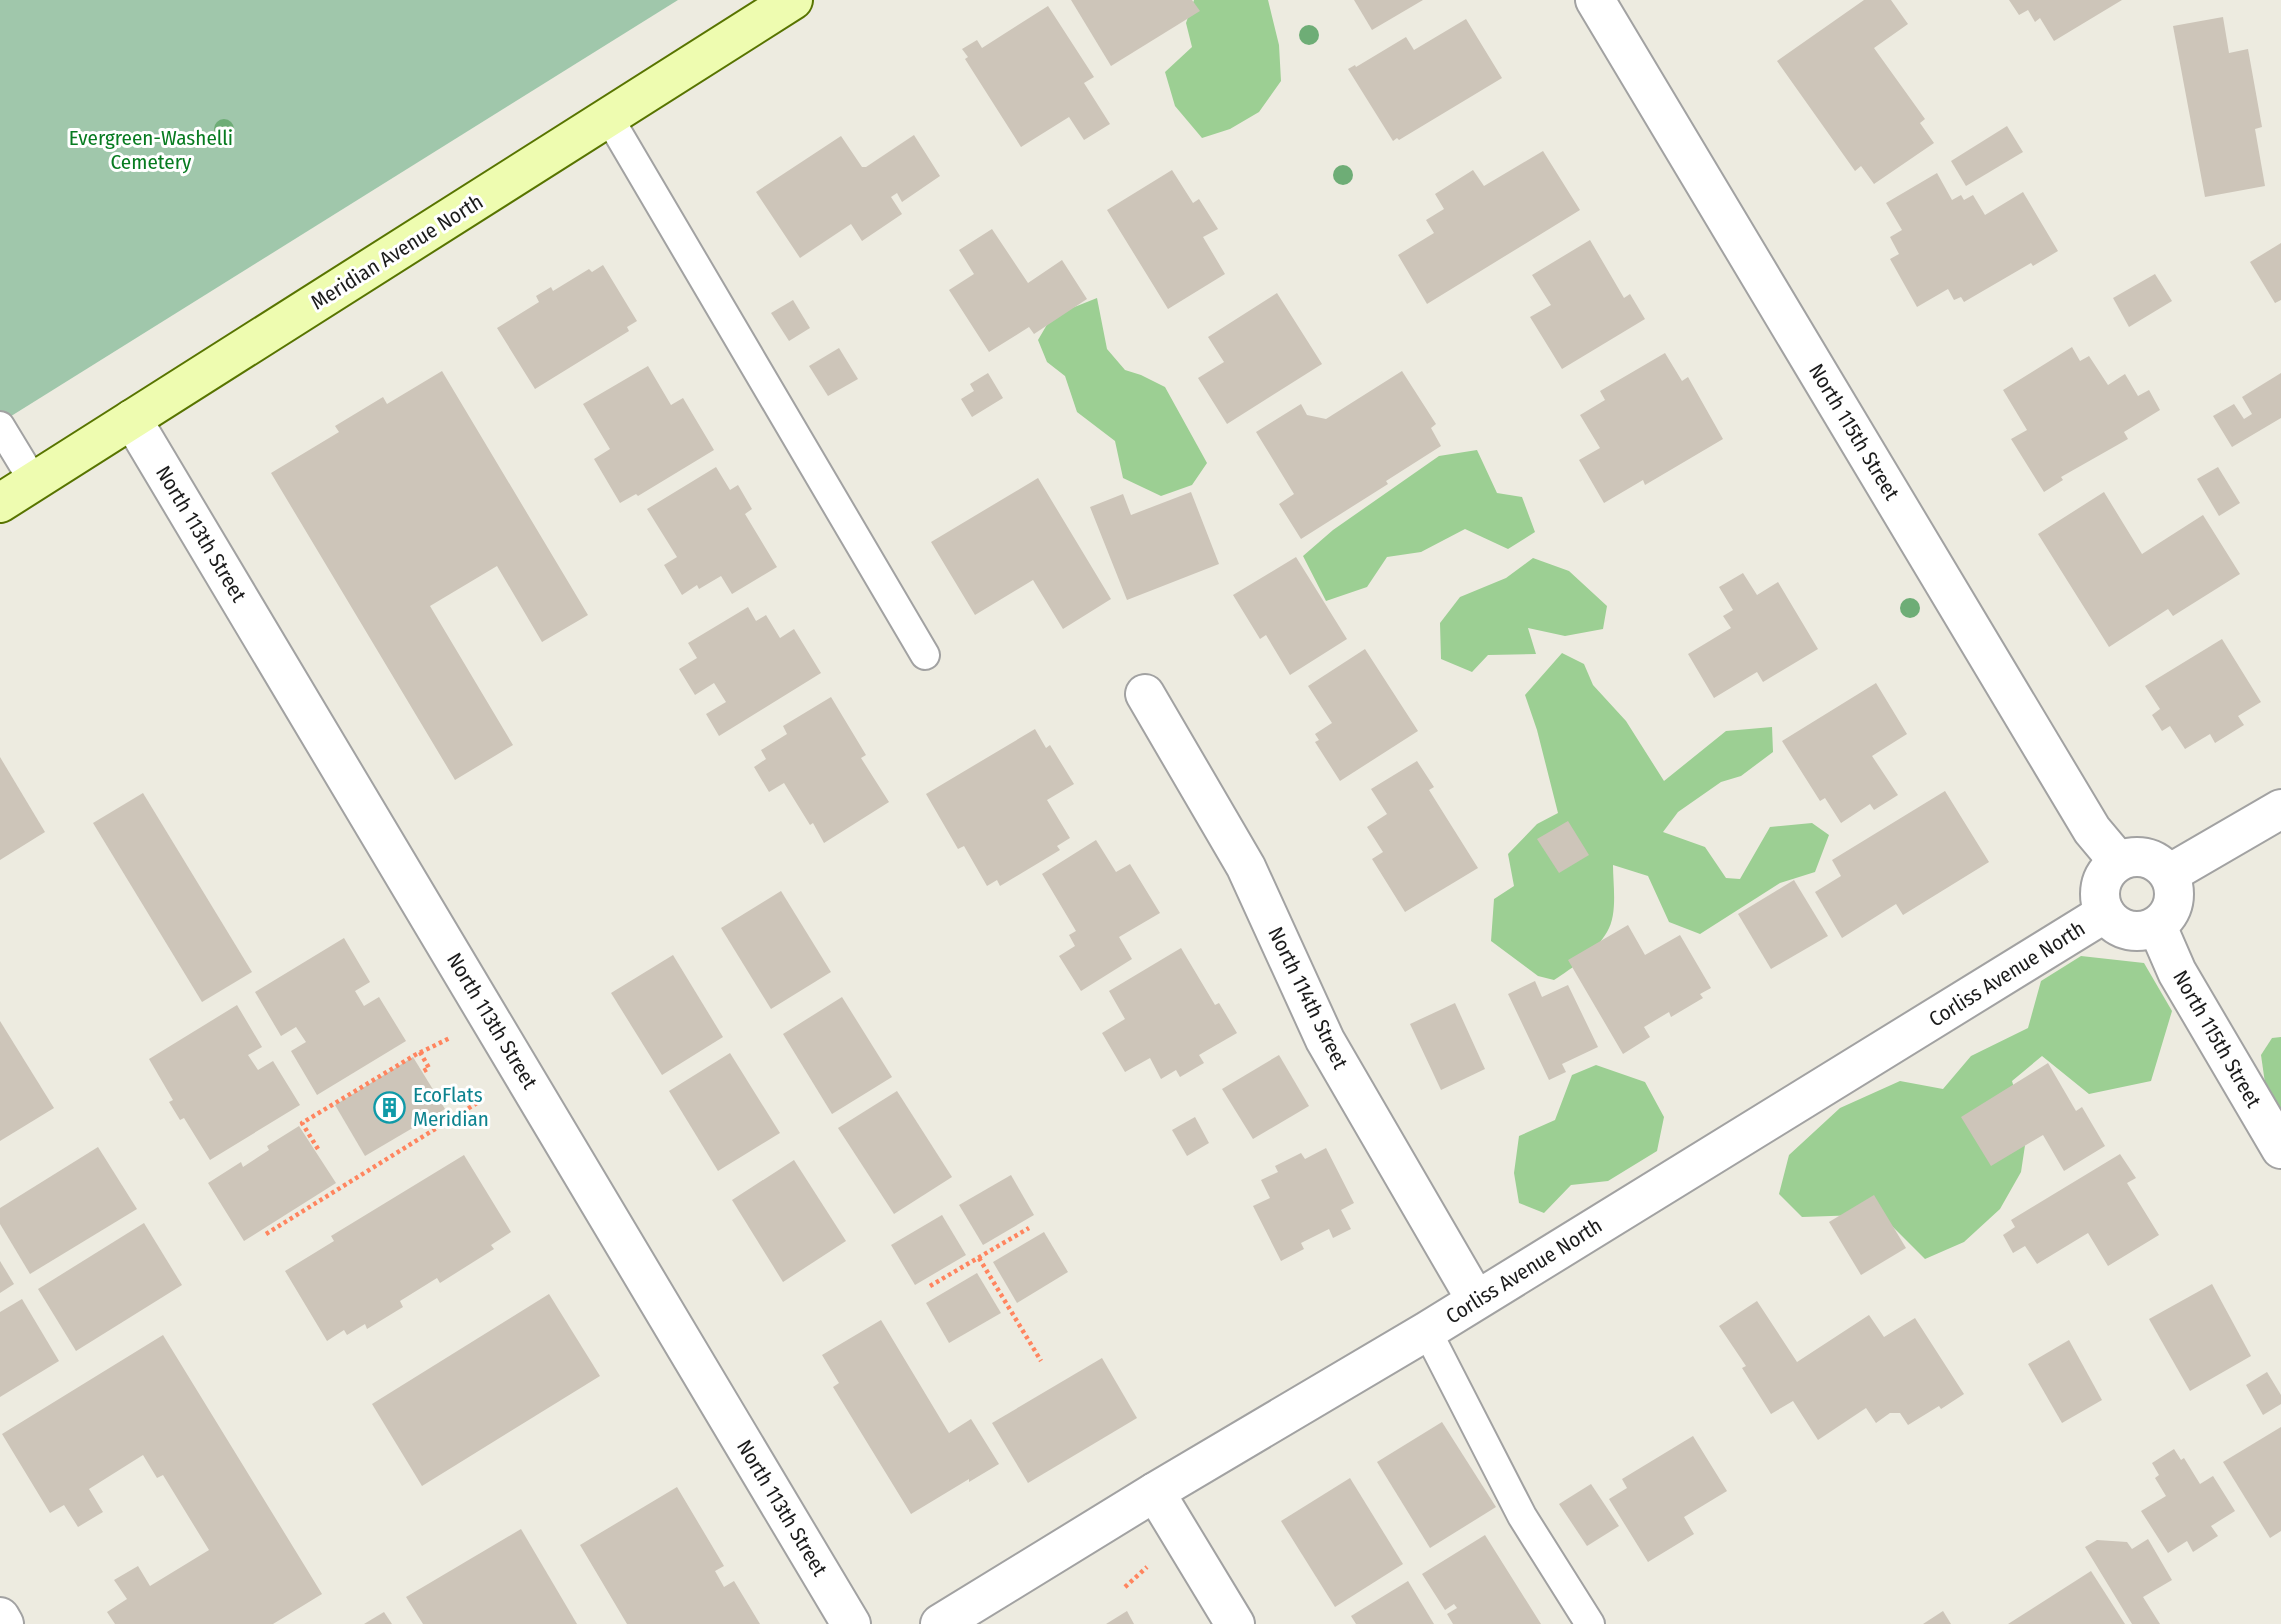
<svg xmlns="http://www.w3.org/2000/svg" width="2281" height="1624" font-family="'Fira Sans Condensed',sans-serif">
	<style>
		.forest { fill: #9ccf93 }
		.cemetery { fill: #a0c7ab }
		.building { fill: #cdc5b9 }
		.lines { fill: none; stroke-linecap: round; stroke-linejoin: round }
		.lane-casing { stroke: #a2a2a2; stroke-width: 32 }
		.street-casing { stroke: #a2a2a2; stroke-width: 42 }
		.secondary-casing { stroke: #587400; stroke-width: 42 }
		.path { stroke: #ff855f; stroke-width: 4.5; stroke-dasharray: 3.5 3.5; stroke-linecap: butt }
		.lane { stroke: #fff; stroke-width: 28 }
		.street { stroke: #fff; stroke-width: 38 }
		.secondary { stroke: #eefcb0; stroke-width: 38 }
		.tree { fill: #6ead76 }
		.labels { text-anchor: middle; stroke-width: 6; stroke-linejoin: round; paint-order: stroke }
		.park-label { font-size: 21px; fill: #077b20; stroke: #fff }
		.street-label { font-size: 21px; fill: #1b1b1b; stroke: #fff }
		.culture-label { font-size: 21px; fill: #0d838f; stroke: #fff; text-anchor: start }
	</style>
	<rect width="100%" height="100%" fill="#edebe0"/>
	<g class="forest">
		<path d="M1194,0h74l11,45 2,36 -22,31 -29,17 -28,9 -27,-32 -10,-34 27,-25 -6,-24z"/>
		<path d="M1097,298l10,51 18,21 16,5 24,12 42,76 -15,22 -31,11 -38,-18 -8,-37 -38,-29 -12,-36 -18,-14 -9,-22 14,-24z"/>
		<path d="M1477,450l20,43 25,4 13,35 -27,17 -43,-20 -44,23 -34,5 -20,30 -41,14 -23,-45 30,-26 106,-74z"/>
		<path d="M1533,558l36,13 38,35 -4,23 -38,7 -37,-8 8,26 -48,1 -16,17 -31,-13 -1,-36 20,-26 46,-19z"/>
		<path d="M1562,653l22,11 9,21 33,36 38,60 62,-50 46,-4 1,25 -32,24 -20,6 -43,30 -15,20 42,15 21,31 14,1 30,-52 42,-4 17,12 -14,37 -35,11 -80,51 -31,-12 -21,-46 -35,-11c0,20 5,49 -6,67 -11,19 -34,36 -53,48l-16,-4 -47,-35 3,-42 20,-13 -6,-32 29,-30 21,-11 -21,-83 -12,-35z"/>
		<path d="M2081,956l63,7 28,48 -21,70 -62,13 -47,-38 -30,25 15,51 -6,40 -21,37 -36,33 -39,17 -53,-53 -12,9 -58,2 -23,-23 10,-39 51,-47 60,-27 43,8 28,-33 57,-28 13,-47z"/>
		<path d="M2281,1037v78l-15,-25 -5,-35 11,-17z"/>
		<path d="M1596,1065l49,17 19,35 -7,34 -49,30 -37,4 -27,28 -25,-10 -5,-30 5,-37 36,-16 17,-45z"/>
	</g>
	<path class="cemetery" d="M0,0h678l-678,423z"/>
	<g class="building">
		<path d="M1071,0h121l8,11 -89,55z"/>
		<path d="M1354,0h69l-51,30z"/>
		<path d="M1864,0h27l17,24 -34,24 51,71 -5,4 14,20 -60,41 -13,-18 -6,5 -78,-110z"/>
		<path d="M2009,0h113l-68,41 -14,-23 -5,4 -7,-12 -9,5z"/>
		<path d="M1048,6l46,71 -10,6 26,41 -26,16 -15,-23 -48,30 -56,-88 3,-2 -6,-8 15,-9 5,8z"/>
		<path d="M2223,17l6,36 19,-4 14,78 -7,2 10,57 -60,11 -32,-171z"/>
		<path d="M1466,19l36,59 -103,62 -2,-2 -4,3 -45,-72 7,-4 1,2 50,-30 8,13z"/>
		<path d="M2007,126l16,26 -57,34 -15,-25z"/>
		<path d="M914,135l26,41 -38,26 -5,-9 -6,4 11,17 -40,27 -11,-17 -51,34 -44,-66 85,-56 21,31h4z"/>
		<path d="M1543,151l37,59 -153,94 -29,-49 36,-22 -8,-13 18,-11 -9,-15 38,-24 11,16z"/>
		<path d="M1172,170l21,33 6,-4 19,30 -15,8 22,37 -57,35 -61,-99z"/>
		<path d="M1937,173l15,27 9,-5 3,5 9,-5 12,20 38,-23 35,59 -25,15 -2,-3 -67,39 -3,-5 -7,3 -6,-11 -31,18 -27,-48 9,-5 -9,-17 12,-7 -16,-27z"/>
		<path d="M992,229l36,54 34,-23 25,39 -53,35 -5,-7 -40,25 -40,-62 25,-16 -15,-24z"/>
		<path d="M1590,240l34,58 6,-4 15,25 -83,50 -32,-52 21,-12 -19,-30z"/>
		<path d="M2281,243v57l-6,3 -25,-41z"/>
		<path d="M603,265l34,56 -10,6 2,4 -94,58 -38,-61 42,-26 -3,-6 15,-9 2,4 36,-22 3,3z"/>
		<path d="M2155,274l17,27 -43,26 -16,-29z"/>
		<path d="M1277,293l45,71 -95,60 -29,-46 26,-16 -16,-25z"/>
		<path d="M793,300l17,28 -21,13 -18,-28z"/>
		<path d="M2072,347l8,14 9,-5 19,29 17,-11 13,22 11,-6 11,20 -36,22 4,7 -67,38 2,3 -19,12 -33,-53 16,-9 -24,-40z"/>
		<path d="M839,348l19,31 -30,17 -19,-30z"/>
		<path d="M1665,353l17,28 6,-4 35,62 -78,46 -2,-5 -39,23 -25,-43 21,-12 -20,-33 25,-15 -5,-9z"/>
		<path d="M648,366l23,39 12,-7 31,52 -76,46 -2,-2 -16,9 -26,-44 16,-10 -27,-45z"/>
		<path d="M442,371l146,244 -46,27 -45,-76 -67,40 83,139 -58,35 -184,-307 68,-41 -4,-6 48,-29 4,7z"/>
		<path d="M1402,371l34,53 -5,4 10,18 -55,35 2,3 -87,55 -22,-35 15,-10 -38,-62 45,-28 6,11 19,4z"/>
		<path d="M988,373l15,25 -31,19 -11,-18 13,-8 -4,-7z"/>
		<path d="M2281,373v45l-49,29 -19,-31 21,-12 10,15 8,-5 -10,-17z"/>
		<path d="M716,467l14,23 8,-5 14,24 -7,5 32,53 -45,27 -11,-18 -22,13 -2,-4 -15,10 -18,-30 13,-8 -30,-48z"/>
		<path d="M2218,467l22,36 -21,13 -22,-37z"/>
		<path d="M1038,478l73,121 -48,30 -30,-49 -58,35 -44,-73z"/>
		<path d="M1191,492l28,72 -92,36 -37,-93 33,-13 8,21z"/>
		<path d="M2104,492l38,62 61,-39 37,59 -67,42 -5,-7 -59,38 -71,-113z"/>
		<path d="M1296,557l51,82 -57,36 -24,-40 -6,4 -27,-44z"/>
		<path d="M1743,573l14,22 21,-13 40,67 -55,33 -6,-10 -43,26 -26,-44 43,-26 -8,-12 10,-6 -14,-23z"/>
		<path d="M748,607l8,14 10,-6 14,23 14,-9 27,44 -102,63 -13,-22 20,-12 -12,-19 -19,12 -16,-26 18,-11 -9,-15z"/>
		<path d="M2222,639l39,63 -23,14 6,9 -29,18 -5,-9 -25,15 -15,-23 -8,5 -10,-16 8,-6 -15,-23z"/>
		<path d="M1365,649l53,82 -78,50 -25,-39 4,-2 -4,-6 17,-11 -24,-37z"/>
		<path d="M1876,683l31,51 -35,22 26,39 -24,15 -4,-6 -29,19 -16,-25 -5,3 -38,-60z"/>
		<path d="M831,697l35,58 -5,3 28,44 -65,41 -11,-20 -3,2 -26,-42 -15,9 -15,-25 12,-8 -5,-9 26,-16 -4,-8z"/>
		<path d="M1035,729l11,19 4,-3 24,39 -27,16 23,38 -13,8 3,4 -60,36 -3,-6 -10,6 -23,-40 -6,3 -32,-55z"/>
		<path d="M0,757l45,75 -45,28z"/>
		<path d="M1417,761l17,26 -5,3 49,78 -73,44 -33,-53 11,-7 -16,-25 20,-13 -16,-25z"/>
		<path d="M1945,791l44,71 -86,53 -7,-11 -54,34 -27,-46 26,-16 -9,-16z"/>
		<path d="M143,793l109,179 -50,30 -109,-179z"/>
		<path d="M1568,821l21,34 -30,18 -22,-34z"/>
		<path d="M1096,840l20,32 14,-8 30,49 -41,24 13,22 -51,32 -22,-35 16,-10 -6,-11 7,-4 -34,-57z"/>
		<path d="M1794,880l34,56 -57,33 -33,-55z"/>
		<path d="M781,891l50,81 -60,37 -50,-81z"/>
		<path d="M1628,925l17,30 35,-20 31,53 -11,6 3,4 -32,19 -2,-5 -25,15 6,10 -27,17 -55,-94z"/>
		<path d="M344,938l26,44 -15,9 9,15 15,-9 27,44 -89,54 -26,-44 15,-9 -10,-15 -15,9 -26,-44z"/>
		<path d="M1181,948l34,57 4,-2 18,30 -38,22 5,8 -24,14 -4,-7 -15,9 -11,-21 -25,14 -23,-39 23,-14 -16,-28z"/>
		<path d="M673,955l50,82 -61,38 -51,-82z"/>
		<path d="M1535,981l7,16 26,-12 30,62 -36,17 4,8 -17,8 -41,-86z"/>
		<path d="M842,997l50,80 -60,37 -49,-80z"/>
		<path d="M1455,1003l30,66 -44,21 -31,-66z"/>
		<path d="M237,1005l25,42 -14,8 10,15 15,-9 27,44 -90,55 -26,-42 -4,2 -11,-18 4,-2 -24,-41z"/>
		<path d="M0,1021l54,87 -54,33z"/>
		<path d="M730,1053l50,80 -62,38 -49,-80z"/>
		<path d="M1279,1055l30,51 -56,33 -31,-50z"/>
		<path d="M413,1057l32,52 -80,47 -30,-51z"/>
		<path d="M2048,1063l28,48 6,-4 23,39 -41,25 -21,-36 -52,31 -30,-49z"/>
		<path d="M897,1091l55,86 -58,37 -56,-86z"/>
		<path d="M1195,1117l14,26 -22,13 -15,-26z"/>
		<path d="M299,1126l37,57 -92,58 -36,-58 33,-21 2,5 26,-17 -2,-4z"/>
		<path d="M98,1147l39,62 -107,65 -30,-50v-16z"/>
		<path d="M1326,1148l28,55 -13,7 10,19 -18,9 -4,-9 -28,14 3,6 -23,12 -28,-55 17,-8 -9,-18 17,-8 -3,-6 26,-13 4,6z"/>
		<path d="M2120,1154l16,24 -9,5 32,52 -51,31 -20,-33 -51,31 -12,-18 -12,7 -10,-18 12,-8 -4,-7z"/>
		<path d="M464,1155l47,77 -20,13 3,4 -54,34 -3,-5 -37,23 3,6 -36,22 -2,-5 -18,11 -3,-5 -17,11 -42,-70 49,-30 -3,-5z"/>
		<path d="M794,1160l52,81 -63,41 -51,-82z"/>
		<path d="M1011,1175l23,40 -51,30 -24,-40z"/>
		<path d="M1874,1195l32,53 -45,27 -32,-53z"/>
		<path d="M942,1215l24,40 -51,30 -24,-40z"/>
		<path d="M144,1223l38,62 -106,66 -38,-62z"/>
		<path d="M1044,1232l24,40 -51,31 -24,-41z"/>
		<path d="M0,1261l14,23 -14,9z"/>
		<path d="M977,1273l24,40 -52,30 -23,-40z"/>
		<path d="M2212,1284l39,72 -61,35 -41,-72z"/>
		<path d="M549,1294l51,82 -178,110 -50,-82z"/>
		<path d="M22,1299l37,62 -59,36v-85z"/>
		<path d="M1757,1301l40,61 72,-47 15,22 31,-19 49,76 -23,15 -2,-3 -31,19 -8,-12h-10l-14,10 -10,-15 -48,32 -25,-39 -22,13 -29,-46 4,-2 -27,-40z"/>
		<path d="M881,1320l68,113 22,-14 28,45 -30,18v-3l-58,35 -78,-127 6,-4 -17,-28z"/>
		<path d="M163,1335l159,259 -49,30h-158l-8,-12 20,-13 -13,-19 24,-14 12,20 59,-36 -46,-75 -6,3 -14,-23 -54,34 14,23 -25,15 -14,-22 -14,8 -48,-79z"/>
		<path d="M2069,1340l33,60 -40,23 -34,-59z"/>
		<path d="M1102,1358l35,60 -109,65 -36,-60z"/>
		<path d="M2267,1372l14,23v9l-18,11 -17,-30z"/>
		<path d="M1442,1422l54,85 -66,41 -53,-86z"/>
		<path d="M2281,1427v104l-11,7 -47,-76z"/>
		<path d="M1693,1436l34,55 -43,26 10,17 -46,28 -39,-63 18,-11 -5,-9z"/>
		<path d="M2174,1449l7,11 3,-2 16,26 13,-8 22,35 -24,15 7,10 -25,16 -6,-11 -19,12 -27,-42 25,-15 -11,-18 4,-3 -7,-12z"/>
		<path d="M1350,1478l53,86 -68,43 -54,-86z"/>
		<path d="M1591,1484l28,42 -32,20 -28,-42z"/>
		<path d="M677,1487l47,79 -9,5 9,16 10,-6 26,43h-133l-47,-79z"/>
		<path d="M521,1529l56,95h-154l-17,-27z"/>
		<path d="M1485,1535l56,89h-88l-6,-10 10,-6 -3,-4 -9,6 -23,-36z"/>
		<path d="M2148,1539l24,41 -29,17 17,27h-28l-47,-77 12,-7 30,2 5,7z"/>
		<path d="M2091,1571l34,53h-117z"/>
		<path d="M1408,1581l26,43h-78l-5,-8z"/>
		<path d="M1127,1611l7,13h-28z"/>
		<path d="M1943,1611l8,13h-28z"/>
		<path d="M384,1612l8,12h-28z"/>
	</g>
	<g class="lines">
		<defs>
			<g id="lane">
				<path d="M609,118l316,537"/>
				<path d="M0,426l34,56"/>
				<path d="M1427,1331l95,185 68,108"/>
			</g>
			<g id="street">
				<path d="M1595,0l497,830 26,31"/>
				<path d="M132,419l719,1205"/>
				<path d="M1145,694l101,173 79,173 151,260"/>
				<circle cx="2137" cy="894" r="37"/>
				<path d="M2169,874l112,-65"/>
				<path d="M2157,926l20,46 104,177"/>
				<path d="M1155,1492l80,132"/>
				<path d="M0,1617l4,7"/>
				<path d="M940,1624l215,-132 272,-161 678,-418"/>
			</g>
			<path id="secondary" d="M0,503l793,-503"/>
		</defs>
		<use href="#lane" class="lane-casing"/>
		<use href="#street" class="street-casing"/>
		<use href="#secondary" class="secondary-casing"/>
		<g class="path">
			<path d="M420,1052l9,16 -7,4"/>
			<path d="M318,1149l-16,-26 113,-68 35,-17"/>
			<path d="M266,1234l219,-136"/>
			<path d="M979,1258l62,103"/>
			<path d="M930,1286l99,-58"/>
			<path d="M1125,1587l22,-20"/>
		</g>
		<use href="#lane" class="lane"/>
		<use href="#street" class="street"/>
		<use href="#secondary" class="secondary"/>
	</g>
	<g class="tree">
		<circle cx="1309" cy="35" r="10"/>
		<circle cx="224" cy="129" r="10"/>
		<circle cx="1343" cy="175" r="10"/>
		<circle cx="1910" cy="608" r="10"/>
	</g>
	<defs>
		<symbol id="building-ring" viewBox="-11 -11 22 22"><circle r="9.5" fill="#fff" stroke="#0f9aa8" stroke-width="1.5"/><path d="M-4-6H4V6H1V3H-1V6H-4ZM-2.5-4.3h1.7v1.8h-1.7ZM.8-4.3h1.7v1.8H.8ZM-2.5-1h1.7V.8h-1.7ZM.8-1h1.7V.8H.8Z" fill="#0f9aa8"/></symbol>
	</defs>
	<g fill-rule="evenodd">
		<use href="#building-ring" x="372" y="1090" width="35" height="35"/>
	</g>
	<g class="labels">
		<g class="park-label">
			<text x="151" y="145">Evergreen-Washelli<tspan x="151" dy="24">Cemetery</tspan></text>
		</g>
		<g class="street-label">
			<text transform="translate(397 252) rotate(-32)" y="7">Meridian Avenue North</text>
			<text transform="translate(1854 432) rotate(59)" y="7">North 115th Street</text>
			<text transform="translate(201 534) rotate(59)" y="7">North 113th Street</text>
			<text transform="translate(2007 974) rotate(-32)" y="7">Corliss Avenue North</text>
			<text transform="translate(1308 998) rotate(64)" y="7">North 114th Street</text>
			<text transform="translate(492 1021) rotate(59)" y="7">North 113th Street</text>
			<text transform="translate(2217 1039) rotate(60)" y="7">North 115th Street</text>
			<text transform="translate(1524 1271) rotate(-32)" y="7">Corliss Avenue North</text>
			<text transform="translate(782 1508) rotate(59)" y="7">North 113th Street</text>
		</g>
		<g class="culture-label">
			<text x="413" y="1102">EcoFlats<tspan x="413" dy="24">Meridian</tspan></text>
		</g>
	</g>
</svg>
